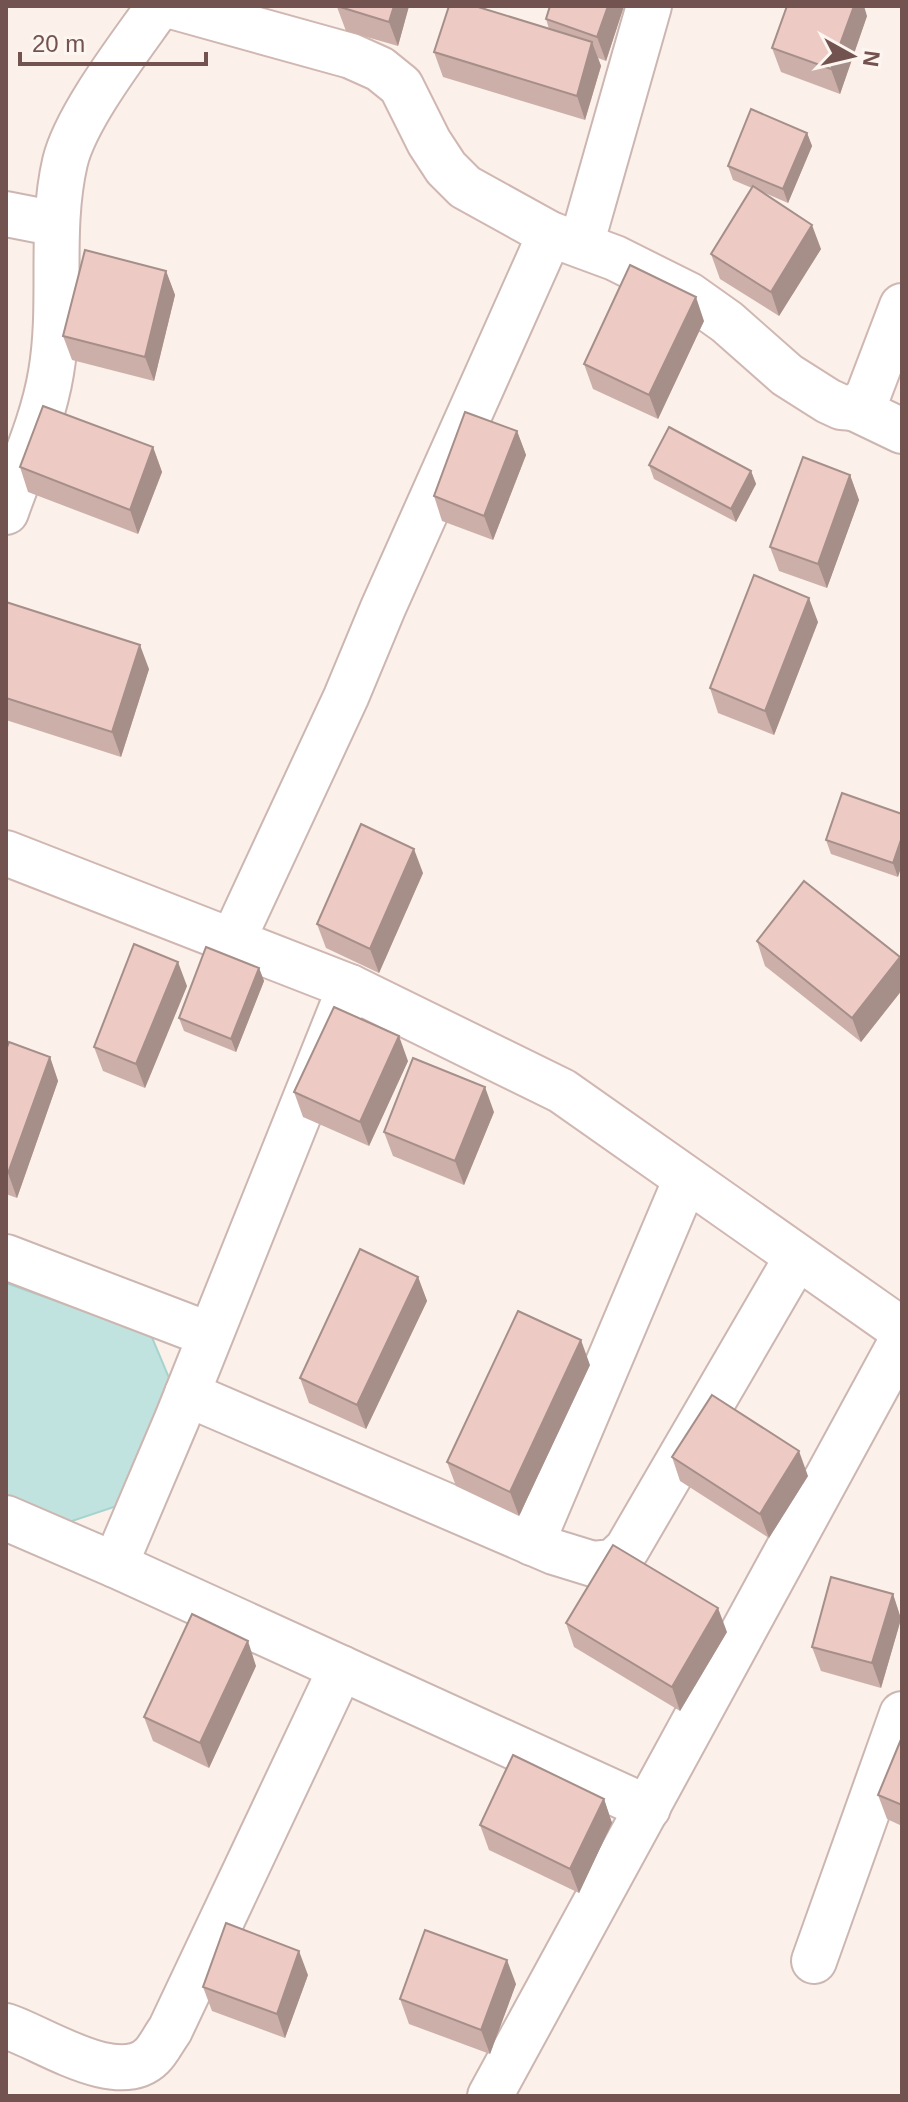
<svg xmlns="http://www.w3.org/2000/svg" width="908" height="2102" font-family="Helvetica,sans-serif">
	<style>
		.water { fill: #c0e3df; stroke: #a7d3cf; stroke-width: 2 }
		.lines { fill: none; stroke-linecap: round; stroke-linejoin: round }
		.street-casing { stroke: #ccb6b1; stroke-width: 48 }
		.secondary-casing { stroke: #d0b7b2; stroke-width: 48 }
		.street { stroke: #fff; stroke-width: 44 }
		.secondary { stroke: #fff; stroke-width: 44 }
		.wall { fill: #ccafa9 }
		.shaded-wall { fill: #a68e89 }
		.building { fill: #edcbc4; stroke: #a68e89; stroke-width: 2 }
	</style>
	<rect width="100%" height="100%" fill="#fbf0ea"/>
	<path class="water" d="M6,1283l145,52 21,50 -55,121 -69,23 -42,-19z"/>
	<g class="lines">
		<defs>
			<g id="street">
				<path d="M6,214l51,10"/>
				<path d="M581,245l68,-239"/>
				<path d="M854,408l48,23"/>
				<path d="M6,512c16,-46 37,-91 45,-139 12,-70 -2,-142 14,-211 11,-46 66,-116 94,-156"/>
				<path d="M232,942l114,-245 37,-89 167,-374"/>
				<path d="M6,1257l204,78"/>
				<path d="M187,1394l367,158 39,12 20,-2 14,-13 170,-292"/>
				<path d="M6,1518l109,47 62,-146 173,-432"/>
				<path d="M532,1543l154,-364"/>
				<path d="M115,1565l533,243"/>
				<path d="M814,1961l88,-247"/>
				<path d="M6,2026c37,12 112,64 146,30 7,-7 12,-18 18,-26l171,-362"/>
				<path d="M490,2096l412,-756"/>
			</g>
			<g id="secondary">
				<path d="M171,6l180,50 29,13 21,17 28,56 17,26 19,19 85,47 65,24 74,37 38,27 60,53 41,26 13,6 13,1 13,-10 35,-92"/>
				<path d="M6,853l344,134 212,104 340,239"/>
			</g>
		</defs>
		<use href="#street" class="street-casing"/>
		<use href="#secondary" class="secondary-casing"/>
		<use href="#street" class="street"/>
		<use href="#secondary" class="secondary"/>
	</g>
	<g class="wall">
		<path d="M409,6l-11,40 -52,-15 -9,-24z"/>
		<path d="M550,6h74l-18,55 -8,-3 3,8 -16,54 -142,-43 -9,-25 115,-23 -3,-10z"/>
		<path d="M867,16l-27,78 -59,-22 -9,-24z"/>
		<path d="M807,133l5,13 -24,57 -28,-12 61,58 -42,67 -59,-37 -9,-25 41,-66 -19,-8 -5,-14z"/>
		<path d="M166,271l9,24 -21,86 -82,-21 -9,-24z"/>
		<path d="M704,321l-46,98 -65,-30 -9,-25z"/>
		<path d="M517,431l9,24 -33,85 -51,-19 -8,-25z"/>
		<path d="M153,447l9,25 -24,62 -110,-42 -8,-25z"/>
		<path d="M649,465l102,6 5,13 -20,38 -82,-43z"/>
		<path d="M850,475l9,25 -32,88 -48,-17 -9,-24z"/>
		<path d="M6,602l143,67 -28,88 -115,-37z"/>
		<path d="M818,622l-44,113 -56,-22 -8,-25z"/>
		<path d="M902,814l-4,63 -67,-23 -5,-14z"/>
		<path d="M423,873l-44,100 -53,-25 -9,-24z"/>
		<path d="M757,941l143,16 2,7v26l-41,52 -96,-76z"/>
		<path d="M259,968l5,13 -28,71 -52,-21 -5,-13z"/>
		<path d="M187,986l-42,102 -42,-17 -9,-24z"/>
		<path d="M6,1050l44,7 8,24 -41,117 -11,-4z"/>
		<path d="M408,1061l-39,85 -66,-29 -9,-25z"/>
		<path d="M494,1112l-30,73 -71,-29 -9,-24z"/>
		<path d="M418,1277l9,24 -61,128 -57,-26 -9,-25z"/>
		<path d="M590,1365l-71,151 -63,-30 -9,-24z"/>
		<path d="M672,1457l136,19 -39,62 -89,-57z"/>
		<path d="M893,1594l8,25 -20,69 -60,-17 -9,-24z"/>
		<path d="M566,1623l161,9 -47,79 -106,-64z"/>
		<path d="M256,1666l-47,102 -56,-27 -9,-24z"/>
		<path d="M902,1737v89l-15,-7 -9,-24z"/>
		<path d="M604,1799l8,24 -33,70 -90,-43 -9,-25z"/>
		<path d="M308,1975l-23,63 -73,-27 -9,-24z"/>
		<path d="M516,1984l-26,70 -81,-30 -9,-25z"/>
	</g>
	<g class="shaded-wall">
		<path d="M394,6h15l-11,40 -9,-24z"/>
		<path d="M608,6h16l-18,55 -9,-24z"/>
		<path d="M854,6h10l3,10 -27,78 -9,-25z"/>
		<path d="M592,42l9,24 -16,54 -8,-24z"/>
		<path d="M807,133l5,13 -24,57 -5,-14z"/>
		<path d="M812,225l9,24 -42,67 -8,-24z"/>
		<path d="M166,271l9,24 -21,86 -9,-24z"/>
		<path d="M696,297l8,24 -46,98 -9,-24z"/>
		<path d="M517,431l9,24 -33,85 -9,-24z"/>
		<path d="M153,447l9,25 -24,62 -8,-24z"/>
		<path d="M751,471l5,13 -20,38 -5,-13z"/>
		<path d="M850,475l9,25 -32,88 -9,-24z"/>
		<path d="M809,598l9,24 -44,113 -9,-24z"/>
		<path d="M140,645l9,24 -28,88 -9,-25z"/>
		<path d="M902,837v28l-4,12 -5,-14z"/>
		<path d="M414,849l9,24 -44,100 -9,-24z"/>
		<path d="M900,957l2,7v26l-41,52 -9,-24z"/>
		<path d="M178,962l9,24 -42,102 -9,-24z"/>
		<path d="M259,968l5,13 -28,71 -5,-13z"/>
		<path d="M399,1036l9,25 -39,85 -9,-24z"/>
		<path d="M50,1057l8,24 -41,117 -9,-25z"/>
		<path d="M485,1087l9,25 -30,73 -9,-24z"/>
		<path d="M418,1277l9,24 -61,128 -9,-24z"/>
		<path d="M581,1340l9,25 -71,151 -9,-24z"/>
		<path d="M799,1451l9,25 -39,62 -9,-24z"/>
		<path d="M893,1594l8,25 -20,69 -9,-25z"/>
		<path d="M718,1608l9,24 -47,79 -8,-24z"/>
		<path d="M248,1641l8,25 -47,102 -9,-25z"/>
		<path d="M604,1799l8,24 -33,70 -9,-24z"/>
		<path d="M299,1951l9,24 -23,63 -8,-24z"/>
		<path d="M507,1960l9,24 -26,70 -9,-24z"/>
	</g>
	<g class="building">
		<path d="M337,6h57l-5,16z"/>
		<path d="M449,6h26l117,36 -15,54 -143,-44z"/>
		<path d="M550,6h58l-11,31 -51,-18z"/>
		<path d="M787,6h67l-23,63 -59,-21z"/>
		<path d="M751,109l56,24 -24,56 -55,-23z"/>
		<path d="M753,186l59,39 -41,67 -60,-38z"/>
		<path d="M85,250l81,21 -21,86 -82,-21z"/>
		<path d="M630,265l66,32 -47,98 -65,-31z"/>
		<path d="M43,406l110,41 -23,63 -110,-43z"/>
		<path d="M465,412l52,19 -33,85 -50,-20z"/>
		<path d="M669,427l82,44 -20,38 -82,-44z"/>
		<path d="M803,457l47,18 -32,89 -48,-17z"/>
		<path d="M754,575l55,23 -44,113 -55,-23z"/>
		<path d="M6,602l134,43 -28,87 -106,-34z"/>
		<path d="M842,793l60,21v23l-9,26 -67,-23z"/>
		<path d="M361,824l53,25 -44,100 -53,-25z"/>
		<path d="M804,881l96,76 -48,61 -95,-77z"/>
		<path d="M134,944l44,18 -42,102 -42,-17z"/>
		<path d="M206,947l53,21 -28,71 -52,-21z"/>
		<path d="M334,1007l65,29 -39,86 -66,-30z"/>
		<path d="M9,1042l41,15 -42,116h-2v-123z"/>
		<path d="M413,1058l72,29 -30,74 -71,-29z"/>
		<path d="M360,1249l58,28 -61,128 -57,-27z"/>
		<path d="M518,1311l63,29 -71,152 -63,-30z"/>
		<path d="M712,1395l87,56 -39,63 -88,-57z"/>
		<path d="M613,1545l105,63 -46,79 -106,-64z"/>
		<path d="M831,1577l62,17 -21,69 -60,-16z"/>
		<path d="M192,1614l56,27 -48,102 -56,-26z"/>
		<path d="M902,1737v68l-24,-10z"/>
		<path d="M513,1755l91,44 -34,70 -90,-44z"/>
		<path d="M226,1923l73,28 -22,63 -74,-27z"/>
		<path d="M425,1930l82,30 -26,70 -81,-31z"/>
	</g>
	<rect width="908" height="2102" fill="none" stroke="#735350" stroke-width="16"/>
	<g transform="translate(852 56) rotate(98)" stroke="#fdf5f0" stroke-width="6" paint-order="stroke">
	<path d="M0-6L14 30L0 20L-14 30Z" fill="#735350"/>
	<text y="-12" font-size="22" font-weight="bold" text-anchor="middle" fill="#735350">N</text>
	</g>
	<path d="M20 52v12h186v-12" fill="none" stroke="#735350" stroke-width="4"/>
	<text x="32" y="52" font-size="24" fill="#735350" stroke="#fdf5f0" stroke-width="6" paint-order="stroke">20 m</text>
</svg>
